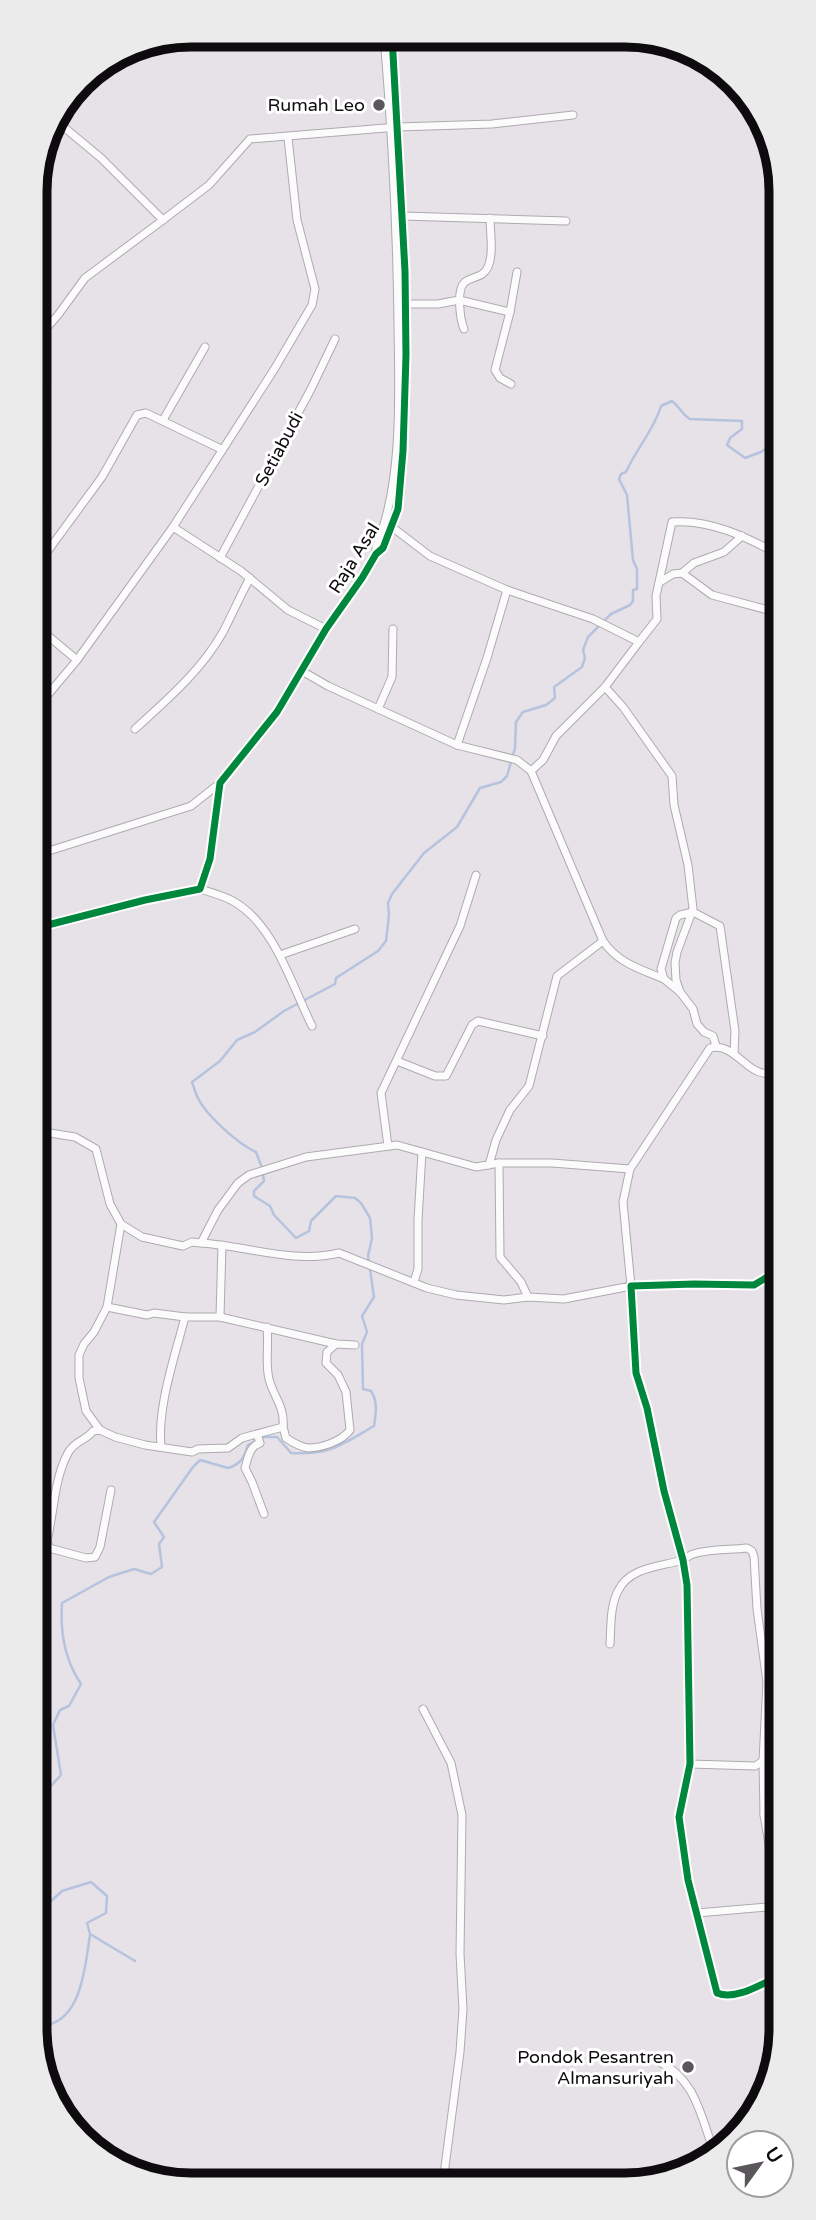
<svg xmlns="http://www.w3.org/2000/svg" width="816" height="2220" font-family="'Varela Round',sans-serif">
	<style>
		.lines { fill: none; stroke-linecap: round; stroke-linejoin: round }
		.stream { stroke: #b5c3de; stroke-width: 2.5 }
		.minor-casing { stroke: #aeaaaf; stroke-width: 9 }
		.minor { stroke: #fbfbfc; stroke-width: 7 }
		.cycleway-casing { stroke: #fff; stroke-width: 11 }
		.cycleway { stroke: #00873e; stroke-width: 7 }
		.poi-dot { fill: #5a565b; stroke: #fff; stroke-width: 2.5 }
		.labels { text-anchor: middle; stroke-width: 6; stroke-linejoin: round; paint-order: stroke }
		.poi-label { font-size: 18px; fill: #0e0b0f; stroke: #fff; text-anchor: end }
		.street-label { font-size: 18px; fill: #0e0b0f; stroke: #fff }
		.rim { fill: none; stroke: #0e0b0f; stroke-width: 9 }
	</style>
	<rect width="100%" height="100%" fill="#e7e2e8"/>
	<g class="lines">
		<g class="stream">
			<path d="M38,1800l23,-25 -8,-50 7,-15 9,-4 12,-22c-17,-25 -21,-52 -19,-81l47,-26 25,-8 17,5 11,-7 -3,-23 5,-7 -10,-15 39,-55 7,-7 28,8c13,-4 16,-10 20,-23l15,-8h14l14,16c39,2 50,-8 83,-27 2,-13 4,-24 -3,-35l-8,-2 -1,-45 5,-12 -5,-16 12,-19 -6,-41 4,-18 -2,-20 -9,-15 -6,-5 -19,-2 -25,25 -2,10 -13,7 -22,-23 -4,-9 -16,-10v-5l10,-10 -2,-13 -6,-16c-18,-8 -50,-37 -58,-54 -3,-5 -4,-11 -6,-16l28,-21 17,-21 18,-8 29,-21 51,-27 1,-6 42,-27 8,-10 3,-26 -1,-12 4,-9 32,-41 33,-26 23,-39 21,-6 6,-6 8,-28 1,-26 7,-10 23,-7 9,-7 -1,-11 28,-20 3,-9 -2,-8 5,-13 23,-23 19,-9 3,-4v-11l4,-1v-20l-4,-9 -6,-65 -8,-16 2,-5 5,-2c10,-23 28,-42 35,-66l11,-5c8,6 10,14 18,18l52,2v8l-12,9 -3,7 18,13 16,-6 17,-11"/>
			<path d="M38,1913l24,-22 29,-9 16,14 -1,17 -19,10 3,11 45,27"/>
			<path d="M38,2026c44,0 47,-60 52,-91"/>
		</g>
		<defs>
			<g id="minor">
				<path d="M402,216l164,5"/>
				<path d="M163,220l46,-35 41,-46 148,-12 94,-3 81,-9"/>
				<path d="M402,304h36l21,-4 51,12 -15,58 5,8 11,6"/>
				<path d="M510,312l7,-40"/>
				<path d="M464,329c-4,-10 -8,-40 1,-47 8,-6 18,-4 23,-15 6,-14 2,-34 2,-49"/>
				<path d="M36,340l22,-25 27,-37 78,-58 -62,-62 -47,-39"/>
				<path d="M163,420l42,-73"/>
				<path d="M173,527l68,44 47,39 38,19"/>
				<path d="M376,554v-7c27,-64 23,-153 22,-222 -1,-96 -6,-193 -14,-289"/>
				<path d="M220,558l91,-169 24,-50"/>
				<path d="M36,567l66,-90 35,-62 9,-2 75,36"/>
				<path d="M682,573l12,-10 30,-11 18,-16"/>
				<path d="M660,582l13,-8 9,-1 30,22 67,18"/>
				<path d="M36,623l5,7 36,30"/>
				<path d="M639,642l18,-23 -1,-23 16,-74c38,-3 74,15 106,32"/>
				<path d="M302,671l26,15 129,59 60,15 14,11 12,-11 13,-24 49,-49 34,-45 -46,-23 -86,-29 -77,-34 -38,-29"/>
				<path d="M605,687l18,20 49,69 2,29 14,60 5,44 -16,43 -2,11 1,17 4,12 13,17 4,15 7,8 9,4 3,10"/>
				<path d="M36,709l41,-49 96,-133 102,-159 37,-63 3,-16 -18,-69 -9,-82"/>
				<path d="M378,709l14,-32 1,-48"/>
				<path d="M135,729c32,-29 66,-58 88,-97 9,-17 17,-36 27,-54"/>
				<path d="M457,745l30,-87 20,-68"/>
				<path d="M531,771l72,170c15,22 37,28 61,38"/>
				<path d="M36,855l155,-49 29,-23"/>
				<path d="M200,889c10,3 21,6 31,11 43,22 61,86 81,126"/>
				<path d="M36,928l109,-28 55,-11 10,-30 10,-76 57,-71 49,-83 36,-51 14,-24 7,-6 15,-39 5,-58 3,-96 -1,-84 -13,-235"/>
				<path d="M280,955l75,-26"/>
				<path d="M680,992l-16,-13 -3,-10 15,-51 4,-3 13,-3 27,14 15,105 -1,22"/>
				<path d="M397,1061l38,15h11l26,-51 6,-4 65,15"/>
				<path d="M37,1131l38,6 21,12 14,55 11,20 21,13 41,9 9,-4 9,1 17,-33 20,-27 11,-8 57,-18 91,-12 79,22 23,-4h53l78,6 80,-121c28,-7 40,38 69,22"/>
				<path d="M388,1146l-7,-53 79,-167 16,-51"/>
				<path d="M499,1163l1,94 21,25 7,15"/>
				<path d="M489,1165l7,-25 14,-30 19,-24 28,-110 46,-35"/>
				<path d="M121,1224l-14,83 -13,25 -10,12 -5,11v23l7,33 14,19 15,7 30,8 47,7 6,-3 30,-1 14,-10 41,-11c2,-21 -10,-31 -14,-48 -4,-16 0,-35 -2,-52"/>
				<path d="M201,1243c47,3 92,21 138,10l88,35 29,7 48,5 24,-3 36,2 67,-13 -8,-84 7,-33"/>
				<path d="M780,1264l-11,12 -15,9 -60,-1 -63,2 5,87 11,35 17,83 19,69 4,25 3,179 -11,53 9,63 29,113c19,8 46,-10 64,-18"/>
				<path d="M414,1282l4,-13v-49l4,-68"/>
				<path d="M107,1307l40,8 7,-2 31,4h35l116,27 19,1"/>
				<path d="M220,1317l2,-72"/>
				<path d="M283,1427l3,11c6,4 15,9 22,10 14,0 34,-7 42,-18l-4,-38 -8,-17 -12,-12 1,-11 9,-8"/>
				<path d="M100,1430l-7,1c-6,9 -19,10 -25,22 -14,26 -14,59 -21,88l2,7 37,10 9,-1 5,-10 11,-57"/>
				<path d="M257,1434l3,9c-11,4 -12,15 -15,25l7,14 12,32"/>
				<path d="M161,1447c-4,-40 14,-91 24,-130"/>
				<path d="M610,1644c1,-17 0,-38 8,-53 11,-23 39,-24 61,-30 5,-1 9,-5 14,-7 16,-5 37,-4 54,-6l5,3 2,6 3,52 10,73 -4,79 1,54 16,92"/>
				<path d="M767,1682l13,1"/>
				<path d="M423,1709l28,54 11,52 -2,139 3,55 -3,43 -17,130"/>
				<path d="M690,1764l65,2 8,-5"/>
				<path d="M764,1815l16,-2"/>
				<path d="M697,1913l83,-7"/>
				<path d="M658,2061c37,18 42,52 55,88"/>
			</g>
		</defs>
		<use href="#minor" class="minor-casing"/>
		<use href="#minor" class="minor"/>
		<defs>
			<g id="cycleway">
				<path d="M36,928l109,-28 55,-11 10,-30 10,-76 57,-71 49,-83 36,-51 14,-24 7,-6 15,-39 5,-58 3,-96 -1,-84 -13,-235"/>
				<path d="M780,1264l-11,12 -15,9 -60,-1 -63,2 5,87 11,35 17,83 19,69 4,25 3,179 -11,53 9,63 29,113c19,8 46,-10 64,-18"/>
			</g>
		</defs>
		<use href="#cycleway" class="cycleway-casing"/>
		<use href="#cycleway" class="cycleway"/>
	</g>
	<g class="poi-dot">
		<circle cx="379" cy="105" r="7"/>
		<circle cx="688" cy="2067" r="7"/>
	</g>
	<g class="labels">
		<g class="poi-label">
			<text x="365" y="111">Rumah Leo</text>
			<text x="674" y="2063">Pondok Pesantren<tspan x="674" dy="21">Almansuriyah</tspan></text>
		</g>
		<g class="street-label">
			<text transform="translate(279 449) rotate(-62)" y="6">Setiabudi</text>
			<text transform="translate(354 558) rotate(-58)" y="6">Raja Asal</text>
		</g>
	</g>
	<path d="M0 0H816V2220H0ZM191 47H625A144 144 0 0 1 769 191V2029A144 144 0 0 1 625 2173H191A144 144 0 0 1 47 2029V191A144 144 0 0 1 191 47Z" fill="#ecebec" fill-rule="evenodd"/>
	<path class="rim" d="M191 47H625A144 144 0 0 1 769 191V2029A144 144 0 0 1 625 2173H191A144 144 0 0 1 47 2029V191A144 144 0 0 1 191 47Z"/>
	<g transform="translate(760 2164) rotate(57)"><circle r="33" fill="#ffffff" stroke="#9f9d9f" stroke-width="2"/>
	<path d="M0-5L12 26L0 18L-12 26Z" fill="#5a565b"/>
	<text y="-10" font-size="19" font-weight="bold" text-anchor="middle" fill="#0e0b0f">U</text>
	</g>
</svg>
